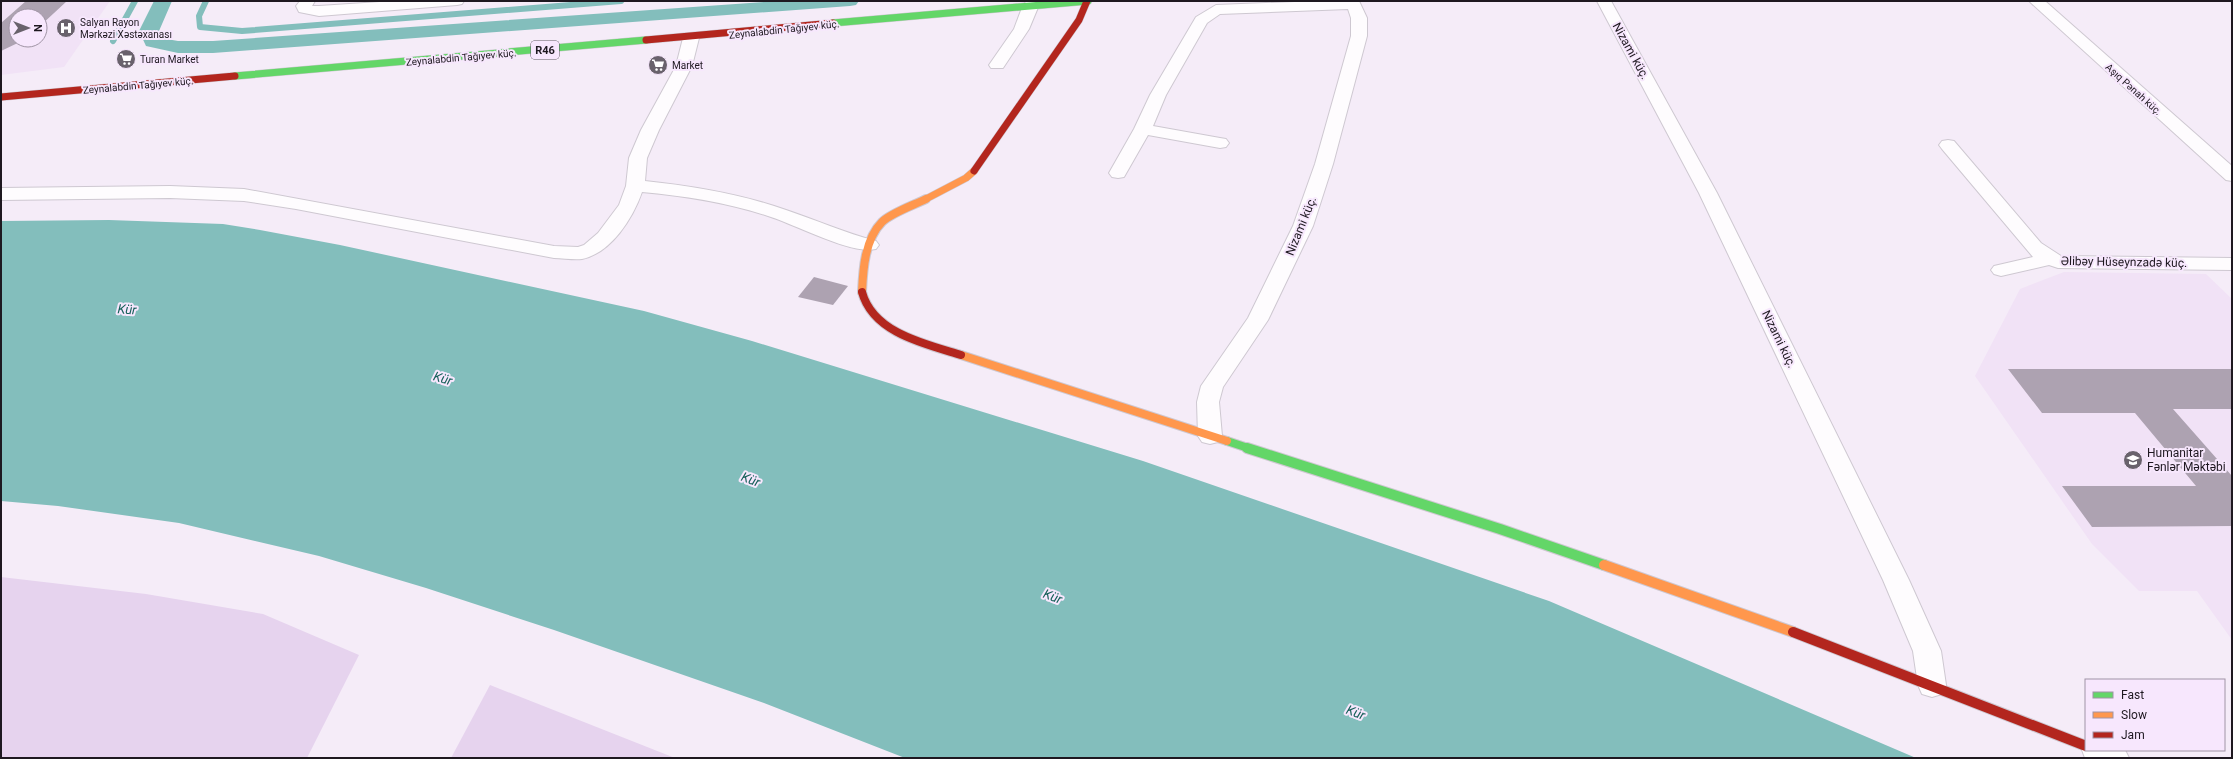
<svg xmlns="http://www.w3.org/2000/svg" width="2233" height="759" font-family="Roboto,sans-serif">
	<style>
		.built { fill: #f1e2f6; fill-rule: evenodd }
		.green { fill: #e6d3ee }
		.water { fill: #83bebc }
		.lines { fill: none; stroke-linecap: round; stroke-linejoin: round }
		.stream { stroke: #83bebc; stroke-width: 6 }
		.canal { fill: #83bebc; fill-rule: evenodd }
		.building { fill: #ada2b1 }
		.street-casing { stroke: #cec8d1; stroke-width: 2 }
		.fast-far2-casing { stroke: #cec8d1; stroke-width: 8 }
		.fast-far1-casing { stroke: #cec8d1; stroke-width: 10 }
		.fast-casing { stroke: #cec8d1; stroke-width: 12 }
		.slow-far2-casing { stroke: #cec8d1; stroke-width: 8 }
		.slow-far1-casing { stroke: #cec8d1; stroke-width: 10 }
		.slow-casing { stroke: #cec8d1; stroke-width: 12 }
		.jam-far2-casing { stroke: #cec8d1; stroke-width: 8 }
		.jam-far1-casing { stroke: #cec8d1; stroke-width: 10 }
		.jam-casing { stroke: #cec8d1; stroke-width: 12 }
		.street { fill: #fefcfe; fill-rule: evenodd }
		.fast-far2 { stroke: #63d668; stroke-width: 7 }
		.fast-far1 { stroke: #63d668; stroke-width: 8 }
		.fast { stroke: #63d668; stroke-width: 10 }
		.slow-far2 { stroke: #ff974d; stroke-width: 7 }
		.slow-far1 { stroke: #ff974d; stroke-width: 8 }
		.slow { stroke: #ff974d; stroke-width: 10 }
		.jam-far2 { stroke: #b3261e; stroke-width: 7 }
		.jam-far1 { stroke: #b3261e; stroke-width: 8 }
		.jam { stroke: #b3261e; stroke-width: 10 }
		.labels { text-anchor: middle; stroke-width: 4; stroke-linejoin: round; paint-order: stroke }
		.far-poi-label { font-size: 10px; fill: #1e1820; stroke: #f7e7fd; text-anchor: start }
		.far-street-label { font-size: 10px; fill: #1e1820; stroke: #f7e7fd }
		.shield { fill: #f7e7fd; stroke: #5f5662; stroke-width: 1 }
		.shield-label { font-size: 11px; font-weight: bold; fill: #1e1820 }
		.street-label { font-size: 12px; fill: #1e1820; stroke: #f7e7fd }
		.poi-label { font-size: 12px; fill: #1e1820; stroke: #f7e7fd; text-anchor: start }
		.water-label { font-size: 13px; font-style: italic; fill: #166059; stroke: #f7e7fd }
	</style>
	<rect width="100%" height="100%" fill="#f5ecf8"/>
	<g class="built">
		<path d="M1,1h109l-46,66 -63,8zM16,16h24v24h-24z"/>
		<path d="M2064,272l142,2 26,25v341l-35,-49h-58l-47,-47 -117,-168 45,-87z"/>
	</g>
	<g class="green">
		<path d="M1,577l145,17 117,20 96,41 -52,103h-306z"/>
		<path d="M490,685l185,73h-224z"/>
	</g>
	<path class="water" d="M109,220l114,4 37,6 80,15 304,66 108,30 391,120 406,140 367,157h-1011l-141,-55 -210,-73 -128,-42 -107,-32 -140,-33 -121,-17 -57,-5v-280z"/>
	<g class="lines">
		<g class="stream">
			<path d="M206,1l-7,15 1,11 42,4 379,-30"/>
			<path d="M113,41l22,-40"/>
		</g>
		<path class="canal" d="M154,1h18l-13,30 2,7 17,3h35l564,-40h82l-3,4 -6,1 -637,47h-35l-32,-7 -7,-15z"/>
	</g>
	<g class="building">
		<path d="M26,1h41l-27,25v-10h-24v24h8l-23,11v-28z"/>
		<path d="M814,277l34,9 -15,19 -35,-8z"/>
		<path d="M2008,369h224v40h-59l59,67v50l-140,1 -30,-41h134l-61,-73h-93z"/>
	</g>
	<g class="lines">
		<defs>
			<g id="street">
				<path d="M300,1h15l-3,5h7l76,-5h69l-2,3 -5,1 -138,11 -20,-4 -3,-6z"/>
				<path d="M1033,1l6,4 -10,24 -26,39h-12l-2,-3 25,-36 9,-24 3,-3z"/>
				<path d="M1319,1h40l8,17v18l-34,128 -20,62 -45,94 -45,67 -4,15 3,34 -4,6 -8,2 -8,-2 -4,-6 -1,-34 4,-16 47,-68 45,-92 22,-62 36,-128v-18l-3,-9 -128,5 -13,9 -41,72 -13,31 67,12 6,1 3,4 -3,4 -6,1 -72,-13 -24,42 -6,1 -6,-1 -3,-4 25,-44 16,-34 46,-78 20,-12z"/>
				<path d="M1597,1h14l106,192 192,387 32,71 5,34 -4,9 -10,3 -10,-3 -4,-9 -5,-34 -30,-71 -184,-387z"/>
				<path d="M2029,1h16l187,165v15l-6,-1z"/>
				<path d="M691,33l6,2 2,3 -7,28 -33,64 -12,28 -2,23c47,5 96,13 141,29 30,10 59,23 90,31l3,4 -3,4c-24,6 -80,-24 -105,-32 -41,-14 -85,-21 -129,-25 -9,26 -31,61 -60,67 -9,1 -19,-1 -28,-1l-258,-49 -52,-8 -74,-3 -169,2v-12l169,-2 74,3 310,57 24,1 6,-2 14,-12 21,-28 7,-19 3,-28 12,-28 35,-64 7,-28 2,-3z"/>
				<path d="M1948,140l6,1 87,102 20,13 171,2v12l-174,-2 -9,-3 -48,11 -7,-2 -3,-4 3,-4 39,-9 -91,-108 -3,-4 3,-4z"/>
				<path d="M2086,741v9h39l4,8h-44l-3,-8z"/>
			</g>
			<g id="fast-far2">
				<path d="M833,23l255,-22"/>
				<path d="M235,76l411,-36"/>
			</g>
			<path id="fast-far1" d="M1227,441l24,8"/>
			<path id="fast" d="M1247,448l253,81 104,36"/>
			<path id="slow-far2" d="M924,200l42,-22 8,-7"/>
			<g id="slow-far1">
				<path d="M862,292c1,-23 3,-53 20,-70 9,-9 32,-17 44,-23"/>
				<path d="M961,355l266,86"/>
			</g>
			<path id="slow" d="M1604,565l189,67"/>
			<g id="jam-far2">
				<path d="M646,40l187,-17"/>
				<path d="M1,97l234,-21"/>
				<path d="M974,171l105,-151 8,-19"/>
			</g>
			<path id="jam-far1" d="M862,292c11,41 63,52 99,63"/>
			<path id="jam" d="M1793,632l293,114"/>
		</defs>
		<use href="#street" class="street-casing"/>
		<use href="#fast-far2" class="fast-far2-casing"/>
		<use href="#fast-far1" class="fast-far1-casing"/>
		<use href="#fast" class="fast-casing"/>
		<use href="#slow-far2" class="slow-far2-casing"/>
		<use href="#slow-far1" class="slow-far1-casing"/>
		<use href="#slow" class="slow-casing"/>
		<use href="#jam-far2" class="jam-far2-casing"/>
		<use href="#jam-far1" class="jam-far1-casing"/>
		<use href="#jam" class="jam-casing"/>
		<use href="#street" class="street"/>
		<use href="#fast-far2" class="fast-far2"/>
		<use href="#fast-far1" class="fast-far1"/>
		<use href="#fast" class="fast"/>
		<use href="#slow-far2" class="slow-far2"/>
		<use href="#slow-far1" class="slow-far1"/>
		<use href="#slow" class="slow"/>
		<use href="#jam-far2" class="jam-far2"/>
		<use href="#jam-far1" class="jam-far1"/>
		<use href="#jam" class="jam"/>
	</g>
	<defs>
		<symbol id="hospital-disc" viewBox="-11 -11 22 22"><circle r="9.5" fill="#69626c" stroke="#f7e7fd"/><path d="M-5-5h3v3.5h4V-5h3V5h-3V1.5h-4V5h-3Z" fill="#fff"/></symbol>
		<symbol id="supermarket-disc" viewBox="-11 -11 22 22"><circle r="9.5" fill="#69626c" stroke="#f7e7fd"/><path d="M-6-5.5h2.5l.6 2H6L4.5 2H-2.5L-4.4-4H-6ZM-1.5 3.2a1.3 1.3 0 1 0 .1 0ZM3 3.2a1.3 1.3 0 1 0 .1 0Z" fill="#fff"/></symbol>
		<symbol id="school-disc" viewBox="-11 -11 22 22"><circle r="9.5" fill="#69626c" stroke="#f7e7fd"/><path d="M0-5L7-2L0 1L-7-2ZM-4 1L0 2.5L4 1V4Q0 6-4 4Z" fill="#fff"/></symbol>
	</defs>
	<g fill-rule="evenodd">
		<use href="#hospital-disc" x="55" y="17" width="22" height="22"/>
		<use href="#supermarket-disc" x="115" y="48" width="22" height="22"/>
		<use href="#supermarket-disc" x="647" y="54" width="22" height="22"/>
		<use href="#school-disc" x="2122" y="449" width="22" height="22"/>
	</g>
	<g class="labels">
		<g class="far-poi-label">
			<text x="80" y="26">Salyan Rayon<tspan x="80" dy="12">Mərkəzi Xəstəxanası</tspan></text>
			<text x="140" y="63">Turan Market</text>
			<text x="672" y="69">Market</text>
		</g>
		<g class="far-street-label">
			<text transform="translate(784 29) rotate(-6)" y="4">Zeynalabdin Tağıyev küç.</text>
			<text transform="translate(461 57) rotate(-5)" y="4">Zeynalabdin Tağıyev küç.</text>
			<text transform="translate(138 85) rotate(-5)" y="4">Zeynalabdin Tağıyev küç.</text>
			<text transform="translate(2134 89) rotate(42)" y="4">Aşıq Pənah küç.</text>
		</g>
		<rect class="shield" x="531" y="41" width="28" height="18" rx="3"/>
		<g class="shield-label">
			<text x="545" y="54">R46</text>
		</g>
		<g class="street-label">
			<text transform="translate(1631 51) rotate(61)" y="4">Nizami küç.</text>
			<text transform="translate(1301 226) rotate(-68)" y="4">Nizami küç.</text>
			<text transform="translate(2124 262) rotate(1)" y="4">Əlibəy Hüseynzadə küç.</text>
			<text transform="translate(1779 339) rotate(64)" y="4">Nizami küç.</text>
		</g>
		<g class="poi-label">
			<text x="2147" y="457">Humanitar<tspan x="2147" dy="14">Fənlər Məktəbi</tspan></text>
		</g>
		<g class="water-label">
			<text transform="translate(127 309) rotate(4)" y="5">Kür</text>
			<text transform="translate(443 378) rotate(17)" y="5">Kür</text>
			<text transform="translate(751 479) rotate(21)" y="5">Kür</text>
			<text transform="translate(1053 596) rotate(21)" y="5">Kür</text>
			<text transform="translate(1356 712) rotate(21)" y="5">Kür</text>
		</g>
	</g>
	<rect width="2233" height="759" fill="none" stroke="#1e1820" stroke-width="4"/>
	<rect x="2085" y="679" width="140" height="72" fill="#f7e7fd" stroke="#a094a5"/>
	<rect x="2093" y="692" width="20" height="6" fill="#63d668" stroke="#a094a5"/>
	<text x="2121" y="699" font-size="12" fill="#1e1820">Fast</text>
	<rect x="2093" y="712" width="20" height="6" fill="#ff974d" stroke="#a094a5"/>
	<text x="2121" y="719" font-size="12" fill="#1e1820">Slow</text>
	<rect x="2093" y="732" width="20" height="6" fill="#b3261e" stroke="#a094a5"/>
	<text x="2121" y="739" font-size="12" fill="#1e1820">Jam</text>
	<g transform="translate(28 28) rotate(90)"><circle r="19" fill="#f7e7fd" stroke="#a094a5"/>
	<path d="M0-3L7 15L0 10L-7 15Z" fill="#69626c"/>
	<text y="-6" font-size="11" font-weight="bold" text-anchor="middle" fill="#1e1820">N</text>
	</g>
</svg>
